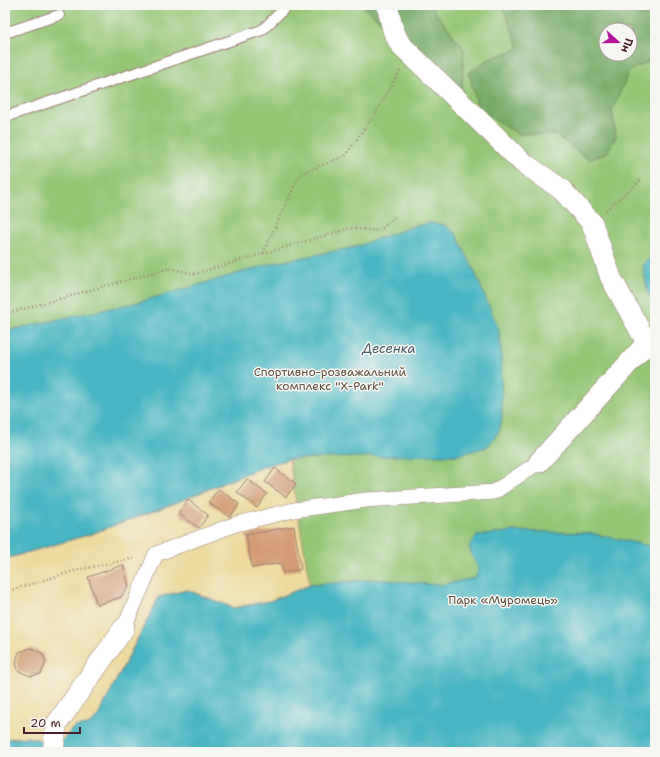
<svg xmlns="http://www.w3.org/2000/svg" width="660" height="757" font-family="'Shantell Sans',sans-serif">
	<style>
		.green { fill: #94c676; stroke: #6f7250; fill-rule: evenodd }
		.forest { fill: #77ab67; stroke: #606549; fill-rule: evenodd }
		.sand { fill: #eeda9e; stroke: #9c7c64 }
		.water { fill: #47b5c2; stroke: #486a76 }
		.building { fill: #d39c76 }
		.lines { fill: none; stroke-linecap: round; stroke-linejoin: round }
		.service-casing { stroke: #9a7e72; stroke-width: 12 }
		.pedestrian-casing { stroke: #9a7e72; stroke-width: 16 }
		.minor-casing { stroke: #9a7e72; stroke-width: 22 }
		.path { stroke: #9a7e72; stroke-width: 2.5; stroke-dasharray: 1 3; stroke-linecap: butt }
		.service { stroke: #fff; stroke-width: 10 }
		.pedestrian { stroke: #fff; stroke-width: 15 }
		.minor { stroke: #fff; stroke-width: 21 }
		.labels { text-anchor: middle; stroke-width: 3; stroke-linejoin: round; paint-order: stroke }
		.park-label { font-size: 12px; fill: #605142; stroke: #f6f6f2 }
		.water-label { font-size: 13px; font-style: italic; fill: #495b67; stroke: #f6f6f2 }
	</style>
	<rect width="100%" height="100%" fill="#f6f6f2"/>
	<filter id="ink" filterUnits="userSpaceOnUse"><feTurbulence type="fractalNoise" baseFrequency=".025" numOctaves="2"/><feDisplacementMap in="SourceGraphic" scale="8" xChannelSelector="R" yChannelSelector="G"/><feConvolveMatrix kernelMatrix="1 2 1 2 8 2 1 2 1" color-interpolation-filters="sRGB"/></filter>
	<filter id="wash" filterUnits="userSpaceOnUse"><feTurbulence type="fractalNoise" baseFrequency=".012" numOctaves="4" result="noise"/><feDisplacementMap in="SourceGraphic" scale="16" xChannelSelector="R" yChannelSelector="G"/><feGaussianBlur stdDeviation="0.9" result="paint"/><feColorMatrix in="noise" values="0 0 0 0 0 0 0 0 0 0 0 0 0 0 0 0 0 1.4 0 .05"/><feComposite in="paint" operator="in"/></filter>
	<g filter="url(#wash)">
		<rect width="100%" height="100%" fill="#e9deba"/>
		<path class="green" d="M5,5h650v747h-650zM606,30h24v24h-24z"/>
		<g class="forest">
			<path d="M362,5h72l-1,4 31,40 -2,44z"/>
			<path d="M502,5h106l12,9 35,2v42l-26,13 -17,40 4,25 -9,17 -18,7 -33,-25 -38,-1 -40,-25 -9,-36 18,-13 32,-12zM606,30h24v24h-24z"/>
		</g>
		<path class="sand" d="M289,459l21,126 -40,16 -36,7 -47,-18 -28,7 -62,121 -9,7 -14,2 -13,15 -15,10 -7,-12 -12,-3 -22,2v-180l86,-25 84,-31 87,-36z"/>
		<g class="water">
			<path d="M430,223l15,2 11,9 18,36 25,60 2,18 1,70 -3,14 -12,15 -29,8h-30l-139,4 -27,8 -87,36 -84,31 -86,25v-228l134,-29 135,-39 81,-16 59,-21z"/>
			<path d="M655,257v47l-7,-10 -5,-27 3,-6z"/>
			<path d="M513,531l77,2 65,14v205h-595l1,-10 13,-15 14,-2 9,-7 62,-121 28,-7 47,18 36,-7 40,-16 66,-6 64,6 35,-7 4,-9 -7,-13 -3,-10 8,-10z"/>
			<path d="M27,737l12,3 8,8 -1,4h-41v-13z"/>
		</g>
		<g id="blocks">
			<g class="building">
				<path d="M275,468l21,16 -10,13 -21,-15z"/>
				<path d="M247,479l20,15 -10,14 -20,-16z"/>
				<path d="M219,489l20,15 -9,13h-1l-21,-15z"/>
				<path d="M188,500l20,15 -9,13 -21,-15z"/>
				<path d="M294,526l7,43 -18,4 -2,-10 -29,5 -6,-33z"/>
				<path d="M123,565l6,21 -8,11 -24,8 -9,-28z"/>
				<path d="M31,648l11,5 4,9 -5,12 -10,2 -13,-5 -2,-9 3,-10z"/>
			</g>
		</g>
	</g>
	<g filter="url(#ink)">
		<use href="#blocks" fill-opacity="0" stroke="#9a7e72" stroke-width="1"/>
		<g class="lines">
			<defs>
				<g id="service">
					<path d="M5,33l54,-18"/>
					<path d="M5,117l257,-87 26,-25"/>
				</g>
				<path id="pedestrian" d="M124,628l32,-74 80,-30 58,-14 72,-10 128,-8 45,-30"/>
				<g id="minor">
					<path d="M387,5l6,25 7,14 122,118 39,27 31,34 19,55 36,65 8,4"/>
					<path d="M539,462l108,-119"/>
					<path d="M53,752l3,-27 68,-97"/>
				</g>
			</defs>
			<use href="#service" class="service-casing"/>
			<use href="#pedestrian" class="pedestrian-casing"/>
			<use href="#minor" class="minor-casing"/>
			<g class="path">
				<path d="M606,210l35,-30"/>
				<path d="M263,253l37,-79 45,-18 31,-44 24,-41"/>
				<path d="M5,314l165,-46 24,6 157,-46 28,3 17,-15"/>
				<path d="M5,592l72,-22 59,-12"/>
			</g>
			<use href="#service" class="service"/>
			<use href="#pedestrian" class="pedestrian"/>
			<use href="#minor" class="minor"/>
		</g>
	</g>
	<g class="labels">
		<g class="park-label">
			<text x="330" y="376">Спортивно-розважальний<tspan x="330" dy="14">комплекс "Х-Park"</tspan></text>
			<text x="503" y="604">Парк «Муромець»</text>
		</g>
		<g class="water-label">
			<text x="389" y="353">Десенка</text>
		</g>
	</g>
	<rect width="660" height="757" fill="none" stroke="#f6f6f2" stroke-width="20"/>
	<g transform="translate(618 42) rotate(111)"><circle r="19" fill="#f6f6f2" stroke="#b1a0a2"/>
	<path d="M0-3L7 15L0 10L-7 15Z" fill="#b5179e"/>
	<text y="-6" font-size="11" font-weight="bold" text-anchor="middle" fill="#4a1f2b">Пн</text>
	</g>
	<path d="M24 727v6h56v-6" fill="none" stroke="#4a1f2b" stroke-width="2"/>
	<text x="30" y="727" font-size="12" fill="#4a1f2b" stroke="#f6f6f2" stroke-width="3" paint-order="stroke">20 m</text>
</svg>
